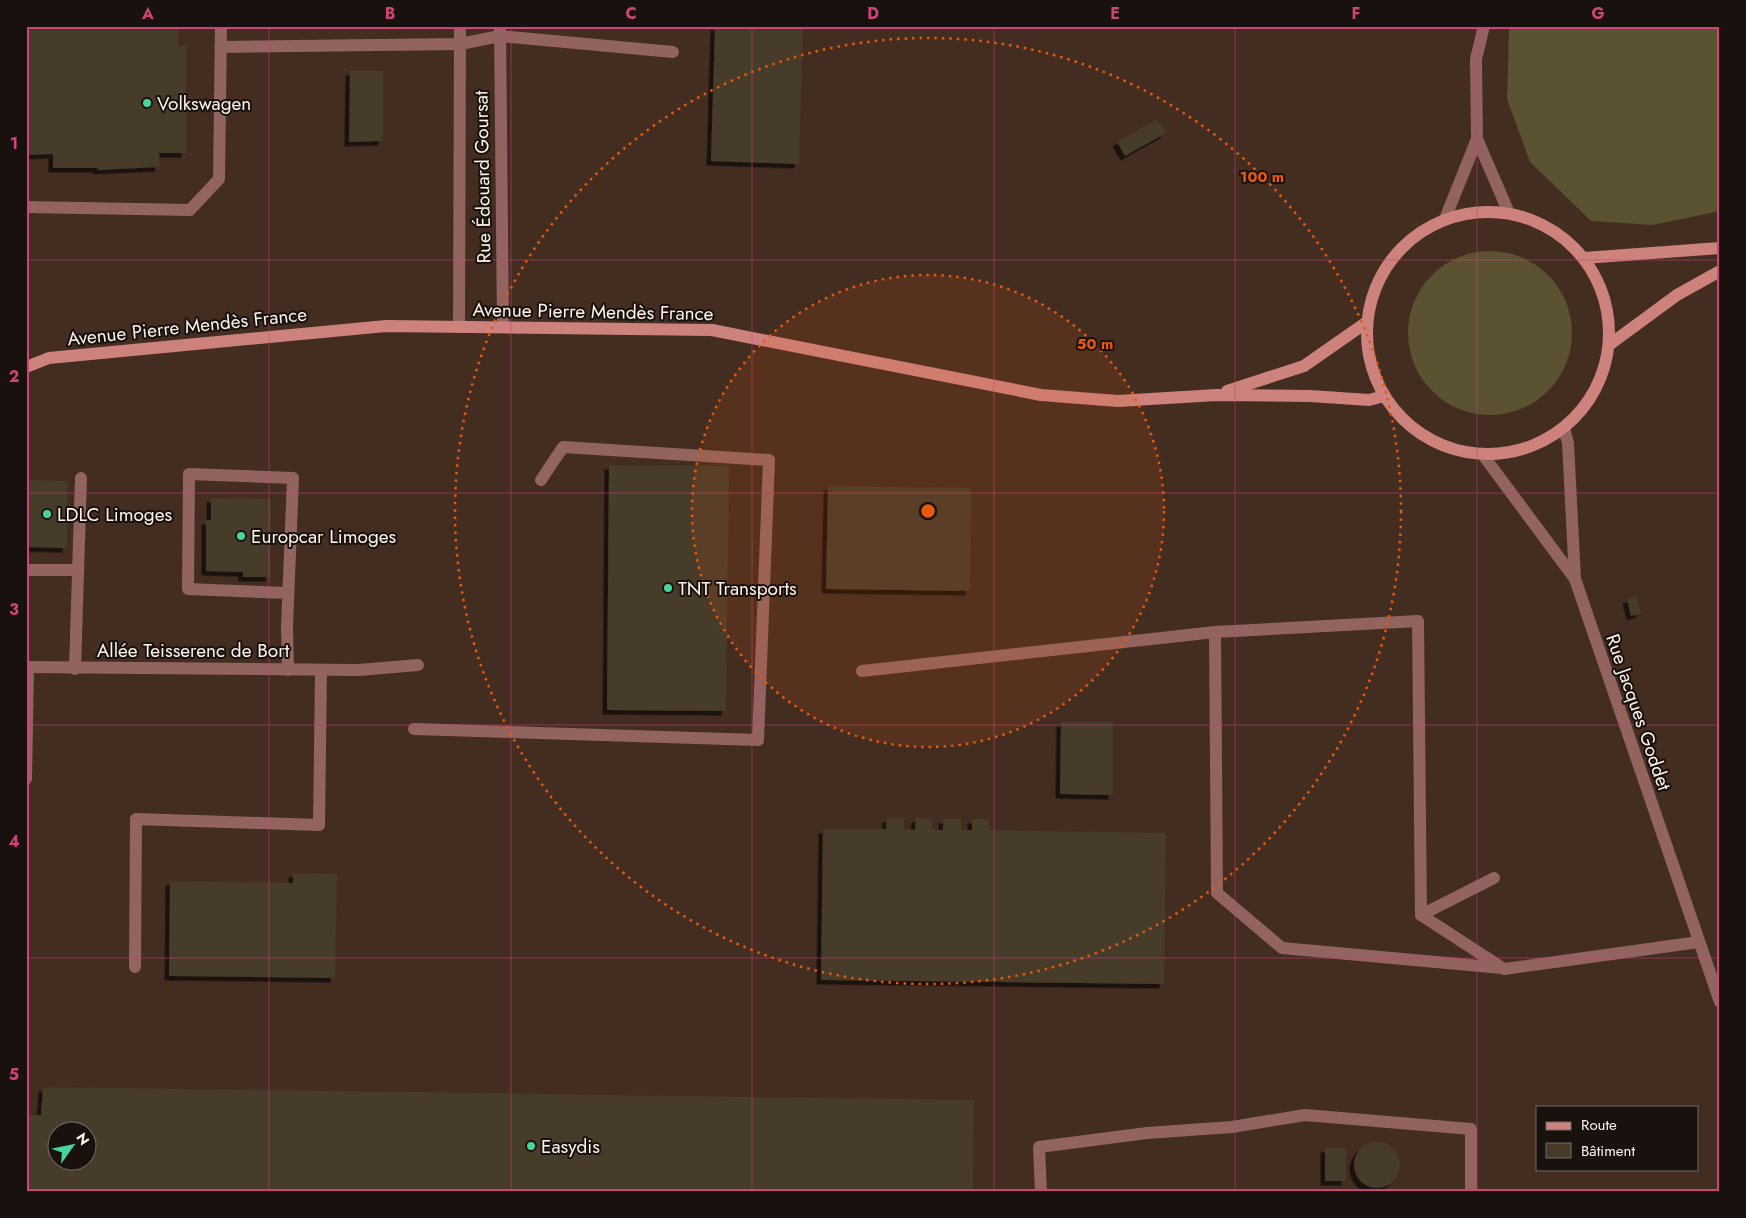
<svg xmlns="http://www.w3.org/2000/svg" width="1746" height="1218" font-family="Jost,sans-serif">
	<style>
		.built { fill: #432c20; fill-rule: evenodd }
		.grass { fill: #5b5232 }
		.building { fill: #473a2b; fill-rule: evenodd; filter: url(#shadow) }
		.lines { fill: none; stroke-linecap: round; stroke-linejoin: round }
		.service { stroke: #92635f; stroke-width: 12 }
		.minor { stroke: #92635f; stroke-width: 12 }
		.tertiary { stroke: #92635f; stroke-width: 12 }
		.secondary { stroke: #cd827d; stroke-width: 12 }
		.grid { fill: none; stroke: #ce4478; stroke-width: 1; stroke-opacity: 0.55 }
		.ring { fill: none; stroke: #e8590c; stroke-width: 2.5; stroke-dasharray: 2.5 5 }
		.poi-dot { fill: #48d49d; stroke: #19110d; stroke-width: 2 }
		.labels { text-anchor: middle; stroke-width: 4; stroke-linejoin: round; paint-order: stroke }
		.poi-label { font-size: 19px; fill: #fef2ec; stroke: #19110d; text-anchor: start }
		.street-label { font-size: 19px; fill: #fef2ec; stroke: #19110d }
		.centre { fill: #e8590c; stroke: #19110d; stroke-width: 2.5 }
		.ring-label { font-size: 15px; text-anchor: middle; font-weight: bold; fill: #e8590c; stroke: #19110d; stroke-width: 4; stroke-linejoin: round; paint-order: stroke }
		.neatline { fill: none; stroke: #ce4478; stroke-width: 2 }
		.grid-label { font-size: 16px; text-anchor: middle; font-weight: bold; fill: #ce4478 }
	</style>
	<defs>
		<filter id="shadow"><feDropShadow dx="-4.5" dy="4.5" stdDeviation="0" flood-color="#0009"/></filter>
	</defs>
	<rect width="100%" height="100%" fill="#37261d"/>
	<path class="built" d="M26,26h1483l-2,73 146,126 67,-14v981h-1694zM1537,1107h160v62h-160zM58,1130h30v30h-30z"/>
	<g class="grass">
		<path d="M1509,26h211v185l-67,14 -62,-4 -61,-59 -23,-63z"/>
		<circle cx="1490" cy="333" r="82"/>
	</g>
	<g class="building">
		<path d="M26,26h152v20l8,-1v108h-27l1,14 -63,3 1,-2h-45v-14l-27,1z"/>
		<path d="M715,26h88l-4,138 -88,-3z"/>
		<path d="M350,71h33v70l-34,1z"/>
		<path d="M1157,119l9,14 -41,23 -8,-14z"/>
		<path d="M609,465l120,1 -3,245 -119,-1z"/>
		<path d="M26,480l42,1 -1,67 -41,-1z"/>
		<path d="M828,486l143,2 -1,103 -144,-2z"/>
		<path d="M211,498l60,1 -1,78h-27v-5l-37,-1v-51h5z"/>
		<path d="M1637,596l4,17 -10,3 -4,-17z"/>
		<path d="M1061,722h52v73l-53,-1z"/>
		<path d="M887,818h17v11l11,1 1,-12 16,1v11h11v-11h18v11h11v-11h17v11l177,3 -2,151 -343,-4 2,-151h63z"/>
		<path d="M293,873l44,1 -2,104 -166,-2 1,-95 123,2z"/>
		<path d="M43,1087l931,13 -1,92h-947v-77h15zM58,1130h30v30h-30z"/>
		<circle cx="1377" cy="1165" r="23"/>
		<rect x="1325" y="1148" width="21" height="33"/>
	</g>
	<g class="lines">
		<g class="service">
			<path d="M221,47l239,-3 40,-8 173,16"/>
			<path d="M26,207l164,3 29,-31 2,-153"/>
			<path d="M26,570h51"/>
			<path d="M1215,632l2,261 65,55 220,20"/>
			<path d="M75,669l6,-191"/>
			<path d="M288,670l-1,-43 6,-149 -104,-4 -1,115 100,4"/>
			<path d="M359,670l59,-5"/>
			<path d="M862,671l353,-39 203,-11 3,294 83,54 195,-27"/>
			<path d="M414,729l344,11 11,-280 -206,-13 -22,33"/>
			<path d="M26,779l2,-112"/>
			<path d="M1421,915l73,-37"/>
			<path d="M135,967l1,-148 183,6 2,-155"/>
			<path d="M1041,1192l-2,-45 108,-14 85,-6 73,-12 166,14v63"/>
		</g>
		<g class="minor">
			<path d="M500,26l3,301"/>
			<path d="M1484,26l-8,33 1,80 32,74"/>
			<path d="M1445,219l32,-80"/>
			<path d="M459,327l1,-301"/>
			<path d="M26,667l333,3"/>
		</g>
		<g class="tertiary">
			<path d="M1564,429l4,14 7,136"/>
			<path d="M1483,455l92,124 145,423"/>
		</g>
		<g class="secondary">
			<circle cx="1488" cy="333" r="121"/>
			<path d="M1584,258l136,-10"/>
			<path d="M1609,345l68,-50 43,-24"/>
			<path d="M26,367l23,-9 337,-32 326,4 329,65 77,6 98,-6 94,1 59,4 15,-4"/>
			<path d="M1227,391l77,-25 63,-44"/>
		</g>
	</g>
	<path class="grid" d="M269,26v1166M511,26v1166M752,26v1166M994,26v1166M1235,26v1166M1477,26v1166M26,260h1694M26,493h1694M26,725h1694M26,958h1694"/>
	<circle cx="928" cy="511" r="236" fill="#e8590c" fill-opacity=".12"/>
	<g class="ring">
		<circle cx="928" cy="511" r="236"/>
		<circle cx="928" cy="511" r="473"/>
	</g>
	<g class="poi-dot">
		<circle cx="147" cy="103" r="5"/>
		<circle cx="47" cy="514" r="5"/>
		<circle cx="241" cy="536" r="5"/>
		<circle cx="668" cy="588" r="5"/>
		<circle cx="531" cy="1146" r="5"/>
	</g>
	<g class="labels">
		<g class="poi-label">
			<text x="157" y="110">Volkswagen</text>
			<text x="57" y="521">LDLC Limoges</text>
			<text x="251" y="543">Europcar Limoges</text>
			<text x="678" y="595">TNT Transports</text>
			<text x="541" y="1153">Easydis</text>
		</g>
		<g class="street-label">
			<text transform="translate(482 177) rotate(-91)" y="7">Rue Édouard Goursat</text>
			<text transform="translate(593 311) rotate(1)" y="7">Avenue Pierre Mendès France</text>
			<text transform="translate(187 326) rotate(-6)" y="7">Avenue Pierre Mendès France</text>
			<text x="193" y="657">Allée Teisserenc de Bort</text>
			<text transform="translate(1639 712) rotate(71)" y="7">Rue Jacques Goddet</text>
		</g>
	</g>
	<circle cx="928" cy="511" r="8" class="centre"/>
	<g class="ring-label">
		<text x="1262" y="182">100 m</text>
		<text x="1095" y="349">50 m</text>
	</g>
	<rect width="1746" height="1218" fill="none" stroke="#19110d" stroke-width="55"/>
	<rect x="1536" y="1106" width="162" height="65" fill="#19110d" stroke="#756b66"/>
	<rect x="1546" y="1122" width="25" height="8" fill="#cd827d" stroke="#756b66"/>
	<text x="1581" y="1130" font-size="15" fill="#fef2ec">Route</text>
	<rect x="1546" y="1143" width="25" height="15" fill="#473a2b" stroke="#756b66"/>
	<text x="1581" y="1156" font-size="15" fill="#fef2ec">Bâtiment</text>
	<g transform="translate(72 1146) rotate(57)"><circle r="24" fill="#19110d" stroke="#756b66"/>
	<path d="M0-4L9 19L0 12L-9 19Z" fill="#48d49d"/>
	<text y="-8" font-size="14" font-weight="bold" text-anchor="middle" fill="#fef2ec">N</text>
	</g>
	<rect x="28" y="28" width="1690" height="1162" class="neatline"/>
	<g class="grid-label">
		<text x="148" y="19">A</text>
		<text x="390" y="19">B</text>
		<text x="631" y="19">C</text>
		<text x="873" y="19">D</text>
		<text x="1115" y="19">E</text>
		<text x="1356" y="19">F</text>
		<text x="1598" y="19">G</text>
		<text x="14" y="149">1</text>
		<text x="14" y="382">2</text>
		<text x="14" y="615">3</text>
		<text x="14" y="847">4</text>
		<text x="14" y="1080">5</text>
	</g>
</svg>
